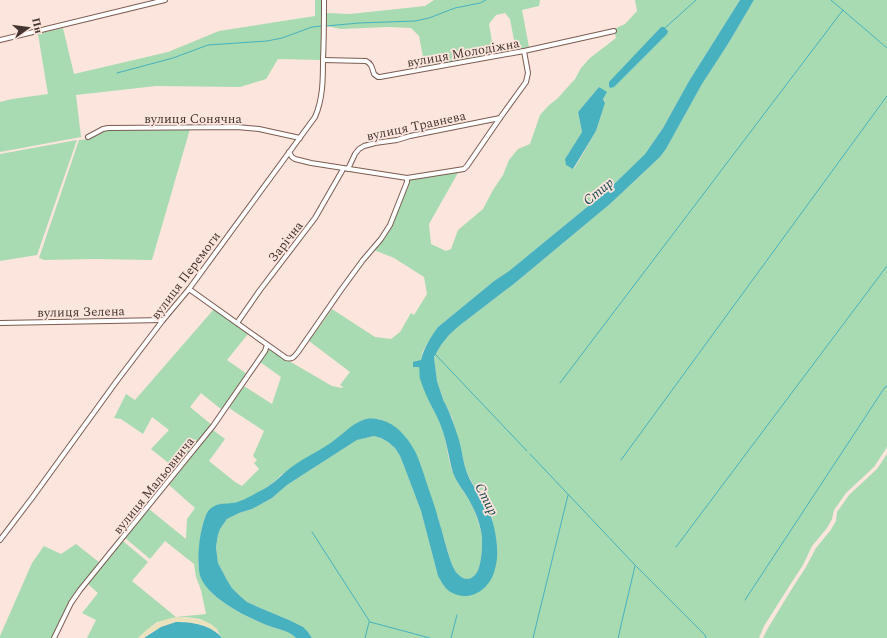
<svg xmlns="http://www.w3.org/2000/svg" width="887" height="638" font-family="Spectral,serif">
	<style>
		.green { fill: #a8dbb2; fill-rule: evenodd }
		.sand { fill: #ebe1bc }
		.water { fill: #47b1bf }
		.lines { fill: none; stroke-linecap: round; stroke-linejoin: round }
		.stream { stroke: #47b1bf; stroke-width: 1 }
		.minor-casing { stroke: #7b5c51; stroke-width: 6 }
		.minor { stroke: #fff; stroke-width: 4 }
		.labels { text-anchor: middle; stroke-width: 3.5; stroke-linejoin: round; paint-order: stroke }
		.street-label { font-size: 13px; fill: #443530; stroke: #fce5dd }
		.water-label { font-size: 14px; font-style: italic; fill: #1b4950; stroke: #fce5dd }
	</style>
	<rect width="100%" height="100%" fill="#fce5dd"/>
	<g class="green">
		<path d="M315,0h7l-1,60 -43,-1 -12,20 -26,8 -84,-1 -80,9 5,42 -81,15v-50l12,-3 36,-5 -10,-60 25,-6 11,46 94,-22 51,-21 96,-15z"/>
		<path d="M434,0h106l-1,6 -17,4 7,37 -13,3 -6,-31 -5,-6 -9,2 -7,9 5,30 -69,13 -6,-31 -8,-8 -23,-1 -47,2 -15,-3v-13l24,1 75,-8z"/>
		<path d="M635,0h105l-51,81 -26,47 -18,26 -36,35 -100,82 -15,10 -56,46 -5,7 -10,17 -4,16 1,2v9c7,16 16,33 22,50 5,16 6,33 12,48 4,9 11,17 16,26 5,9 8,19 11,29 2,10 1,30 -3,39 -4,9 -12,12 -19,5 -4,-3 -6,-8 -8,-13l-13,-44 -22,-64 -5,-9 -7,-9 -15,-13 -10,-4 -16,1 -9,5 -26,20 -47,30c-10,11 -31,24 -46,28 -8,2 -16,-1 -23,5 -10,8 -11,25 -12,36 -2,11 -3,23 1,33 8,23 49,42 71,50 9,3 17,4 24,11h-74l-3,-4 -2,-5 -7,-5 -10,-5 -14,-2 -29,5 -10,8 -9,8h-51l9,-18 -14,-7 16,-20 -10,-9 35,-43 25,21 -16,19 44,36 30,-3 -5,-24 -5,-13 -2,-13 -29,-23 -15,18 -25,-21 24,-29 37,30 1,-20 8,-11 -26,-23 44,-55 12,9 -16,22 26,21 7,4 17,-17 -5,-6 3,-3 -4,-4 11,-25 -35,-23 15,-22 28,18 9,-27 -21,-15 8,-14 17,12 4,1 43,25 10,2 1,-1 -3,-2 10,-13 -41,-31 23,-32 43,28 16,2 9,-7 11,-19 3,2 13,-21 -3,-17 -30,-19 -20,-8 11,-12 12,-26 14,-33 48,-8 -30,53 2,20 15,7 5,-2 7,-19 25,-21 10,-19 10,-15 6,-15 9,-11 12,-5 10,-29 9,-10 8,-6 18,-20 6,-11 9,-10 26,-20 -2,-9 11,-5 12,-13zM661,27h3l-55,59 1,-4zM599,87l6,16 -9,28 -22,38 -9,-10 17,-27 -4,-20z"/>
		<path d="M754,0h133v447l-13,20 -28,26 -12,17 -2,9 -5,9 -15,18 -9,19 -13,20 -26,41 -5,12h-447l-4,-6 -19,-12 -31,-13 -11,-5 -8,-7 -7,-7 -5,-8 -9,-17 -2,-16 2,-12 2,-6 7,-10 12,-6 13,-4 20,-11 15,-13 17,-11 53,-34 17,-4 7,2 7,4 7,6 5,8 4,10 17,45 17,65c5,9 10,14 19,18l38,-25 2,-18 -1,-13 -4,-20 -25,-45 -15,-55 -7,-15 -1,-1 -7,-21 -3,-24 7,-12 8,-10 10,-9 56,-43 95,-79 50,-47 6,-8 36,-65 26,-40z"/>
		<path d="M190,129l-38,131 -57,-1 -51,1 -5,-2 40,-118 10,-1 14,-9h6z"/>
		<path d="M77,140l-40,115 -37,6v-107z"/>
		<path d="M214,309l34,25 -21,26 20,14 -25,36 -21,-17 -11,14 22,18 -36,44 -25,-20 18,-19 -17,-13 -9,17 -22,-15 -7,-1 12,-24 9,6z"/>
		<path d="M887,454v184h-124l5,-10 25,-41 13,-20 10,-19 14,-17 6,-10 1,-9 12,-17 28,-26z"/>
		<path d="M76,544l24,19 -21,26 -27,49h-52v-2l32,-73 12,-17 17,8z"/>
	</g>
	<path class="sand" d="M176,617c14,1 37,1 43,17l-16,-9 -19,-3 -33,11 -7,5h-6c14,-13 19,-17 38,-21z"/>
	<g class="water">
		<path d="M740,0h14l-26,44 -26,40 -36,65 -6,8 -50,47 -95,79 -56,43 -10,9 -8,10 -7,12 3,24 7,21 1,1c6,12 10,25 14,37 3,11 4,22 8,33 8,19 23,33 27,54 3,13 5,29 1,42 -5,21 -26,35 -46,22 -5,-4 -8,-10 -11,-15l-17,-65 -17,-45 -4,-10 -5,-8 -7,-6 -7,-4 -7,-2 -17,4 -53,34 -17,11 -15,13 -20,11 -13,4 -12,6 -7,10 -2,6 -2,12 2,16 9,17 5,8 7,7 8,7 11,5 31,13 14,7 5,5 4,6h-16c-7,-7 -15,-8 -24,-11 -22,-8 -62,-27 -71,-49 -6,-13 -1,-57 8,-68 10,-10 20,-4 31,-9 8,-3 16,-8 24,-12 11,-6 19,-16 29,-23 11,-8 24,-14 36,-22 11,-7 22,-20 34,-24 8,-3 16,-1 24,2 12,5 23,19 29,31 4,9 7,19 10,28 4,12 9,25 12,37 5,15 8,30 13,44 2,5 4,10 8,13 7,7 15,4 19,-5 4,-9 5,-29 3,-39 -2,-10 -6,-20 -11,-29 -5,-10 -13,-18 -17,-29 -4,-14 -6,-30 -11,-44 -5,-15 -14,-27 -19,-42 -1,-2 -2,-6 -3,-8 -1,-5 0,-8 -1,-12h-6v-5l8,-2c3,-12 9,-22 17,-33l56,-46 15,-10 100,-82 36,-35 18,-26 26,-47z"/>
		<path d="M661,27h3l4,4 -1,3 -53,53 -4,1 -1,-2v-4z"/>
		<path d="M599,87l8,5 -4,7 2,4 -9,28 -23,38 -7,-4 -1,-6 17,-27 -4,-20z"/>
		<path d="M176,622c17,0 35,3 46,16h-78l17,-11z"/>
	</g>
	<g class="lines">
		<g class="stream">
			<path d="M831,0l56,48"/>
			<path d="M326,26l33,-3 56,-2 14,-3 26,-10 25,-5 6,-3"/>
			<path d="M665,28l31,-28"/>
			<path d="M117,73l56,-15 35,-13 59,-4 15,-3 30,-11 10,-1"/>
			<path d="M435,354l92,97"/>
			<path d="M560,383l283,-373"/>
			<path d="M530,454l105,111 70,70 1,3"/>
			<path d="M621,460l266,-364"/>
			<path d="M312,532l58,90 60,16"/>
			<path d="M676,547l211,-281"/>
			<path d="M745,600l140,-213 2,-1"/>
			<path d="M365,638l4,-16"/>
			<path d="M451,638l6,-23"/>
			<path d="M533,638l35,-143"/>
			<path d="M618,638l17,-72"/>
		</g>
		<defs>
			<g id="minor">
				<path d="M0,40l165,-40"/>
				<path d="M323,60l43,1c6,3 6,7 8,13l4,3h2l144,-26 90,-20"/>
				<path d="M88,137l15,-8 5,-1 129,-1 22,2 41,9"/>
				<path d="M289,152l3,5 3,2 16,4 96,15 57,-9 3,-3 33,-48 26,-36 2,-9 -4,-22"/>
				<path d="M348,169l7,-15 4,-5 5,-3 11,-3 22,-3 13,-4 90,-18"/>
				<path d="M189,289l97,69c6,2 8,-1 12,-6l43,-62 22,-30 18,-21 9,-14 17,-43v-4"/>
				<path d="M0,323l163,-3"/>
				<path d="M237,323l23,-33 55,-72 27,-47 1,-3"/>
				<path d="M0,540l32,-42 84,-116 47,-62 26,-31 126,-172c8,-18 8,-38 8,-58 1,-20 1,-39 1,-59"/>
				<path d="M54,638l17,-35 9,-13 133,-164 52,-75 2,-6"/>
			</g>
		</defs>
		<use href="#minor" class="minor-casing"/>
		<use href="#minor" class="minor"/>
	</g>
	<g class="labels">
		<g class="street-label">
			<text transform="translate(463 52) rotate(-10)" y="5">вулиця Молодіжна</text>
			<text x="193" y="123">вулиця Сонячна</text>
			<text transform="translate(416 125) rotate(-12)" y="5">вулиця Травнева</text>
			<text transform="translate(285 241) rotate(-52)" y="5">Зарічна</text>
			<text transform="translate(185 275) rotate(-53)" y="5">вулиця Перемоги</text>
			<text transform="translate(81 311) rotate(-1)" y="5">вулиця Зелена</text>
			<text transform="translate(153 485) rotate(-51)" y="5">вулиця Мальовнича</text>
		</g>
		<g class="water-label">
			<text transform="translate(598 191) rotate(-39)" y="5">Стир</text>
			<text transform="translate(487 499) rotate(63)" y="5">Стир</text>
		</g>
	</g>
	<g transform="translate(28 28) rotate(76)" stroke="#fce5dd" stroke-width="3" paint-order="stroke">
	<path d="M0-3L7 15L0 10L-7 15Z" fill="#443530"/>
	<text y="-6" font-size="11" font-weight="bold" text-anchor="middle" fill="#443530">Пн</text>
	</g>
</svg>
